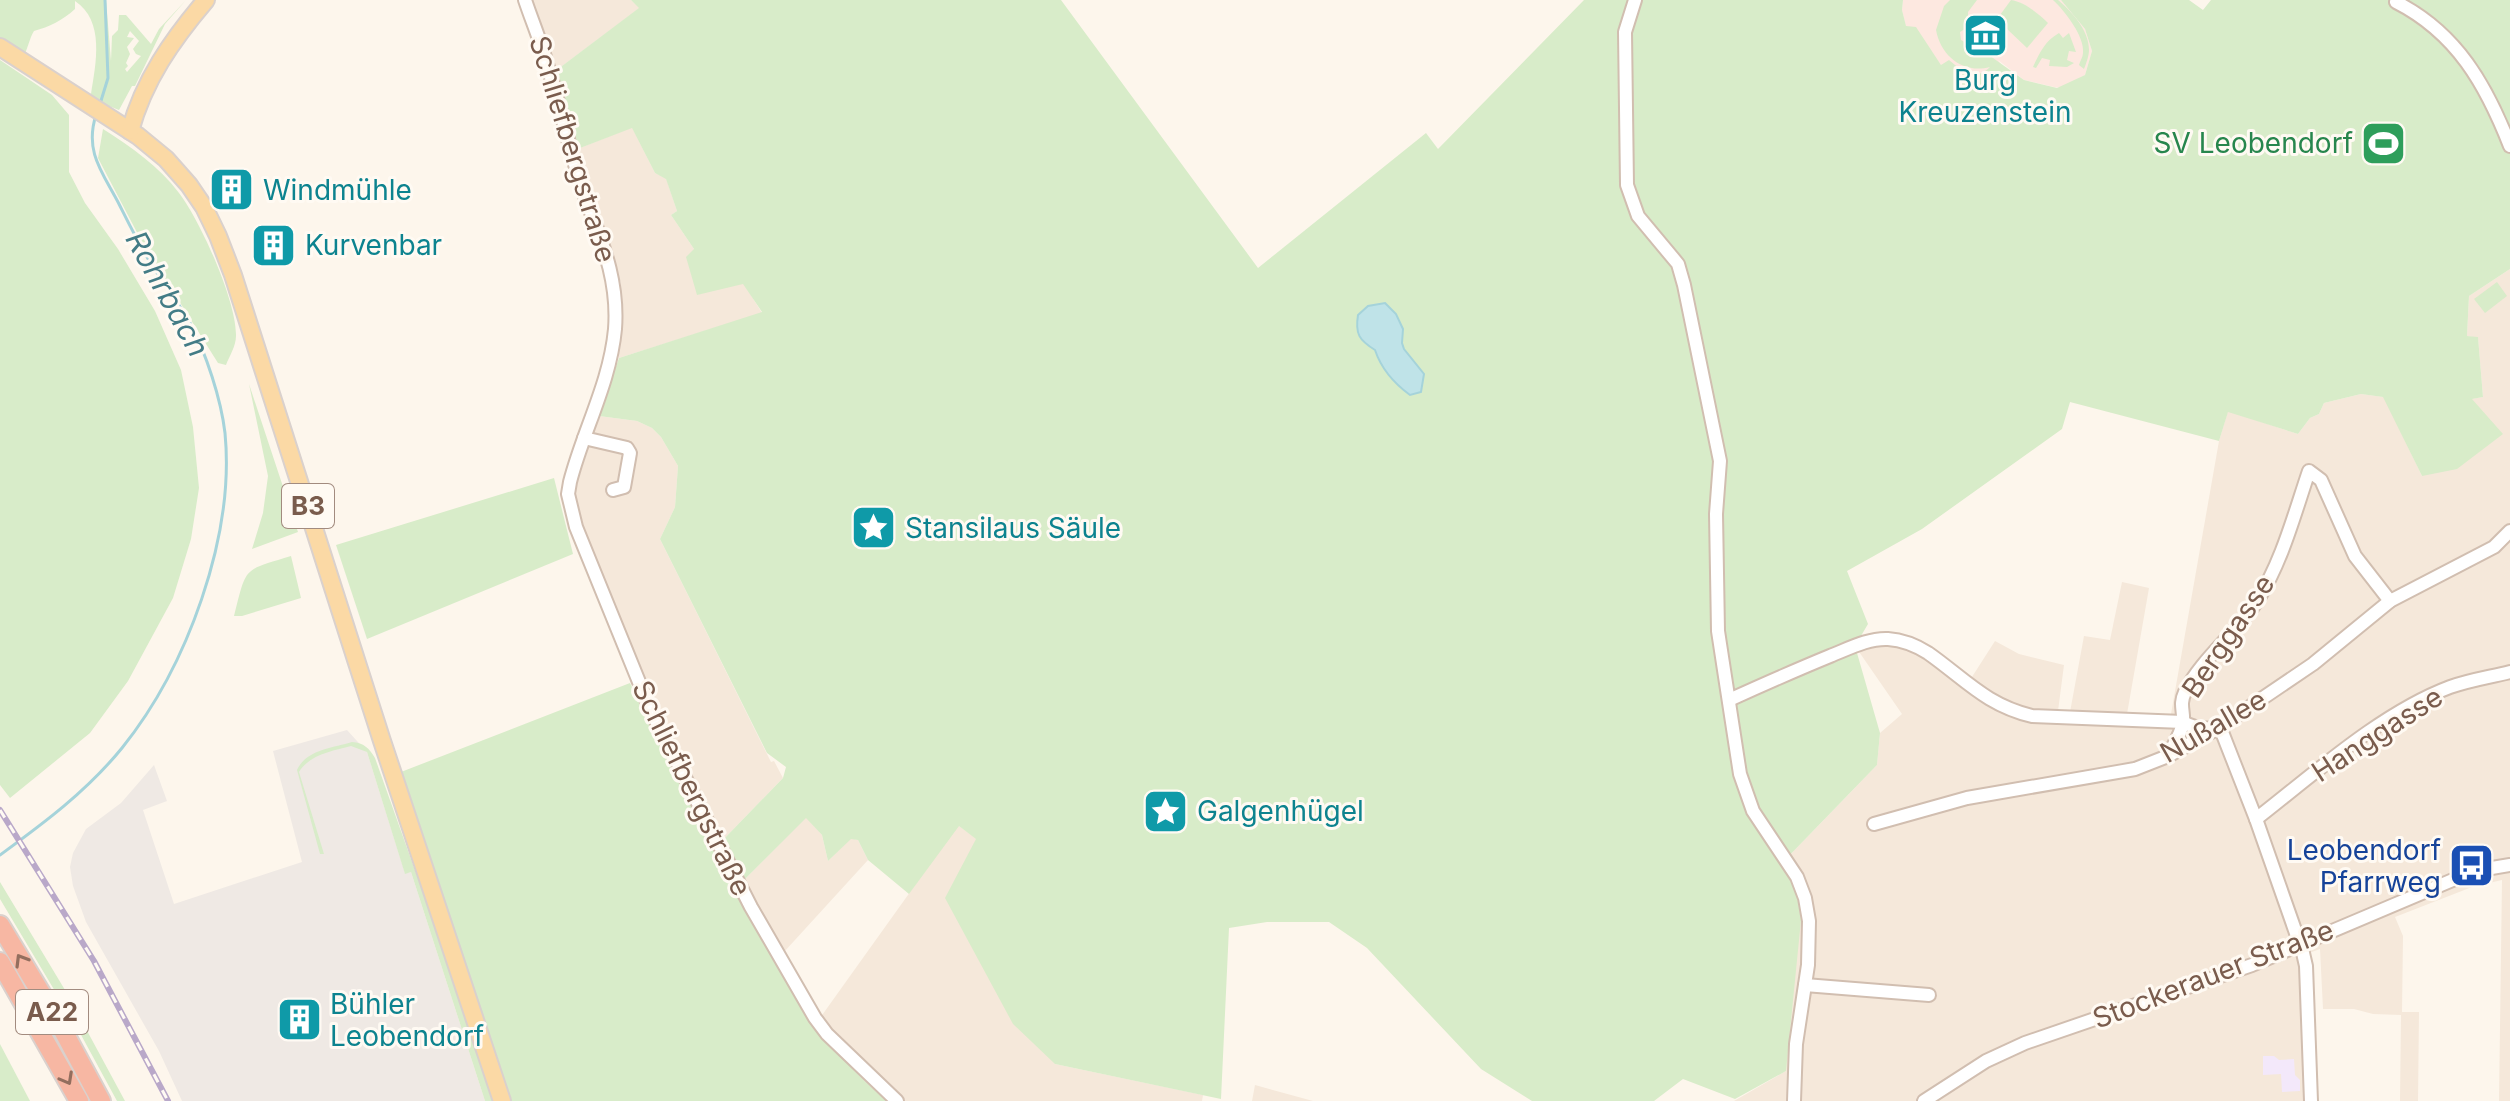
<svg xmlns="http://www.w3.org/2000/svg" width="2510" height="1101" font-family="Inter,sans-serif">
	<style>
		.residential { fill: #f5e8da }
		.commercial { fill: #fde8e0 }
		.industrial { fill: #efe9e4 }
		.education { fill: #f3e8fa }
		.green { fill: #d8ecc9; fill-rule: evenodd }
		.water { fill: #bfe3e8; stroke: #a5d3da; stroke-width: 2 }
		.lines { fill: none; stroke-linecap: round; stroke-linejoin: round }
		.stream { stroke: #a5d3da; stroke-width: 3 }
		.minor-casing { stroke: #d1beb0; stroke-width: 16 }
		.major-casing { stroke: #dad1cd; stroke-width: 20 }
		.highway-casing { stroke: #dad1cd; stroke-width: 22 }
		.minor { stroke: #fff; stroke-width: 12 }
		.major { stroke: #fbd9a5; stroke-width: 16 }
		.highway { stroke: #f7b7a3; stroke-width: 18 }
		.rail-casing { stroke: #b9a8c9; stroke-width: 6 }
		.rail { stroke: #fffaf3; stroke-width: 3; stroke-dasharray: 9; stroke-linecap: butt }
		.oneway { stroke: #936e5e }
		.labels { text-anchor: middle; stroke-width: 6; stroke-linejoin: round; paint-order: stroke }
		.shield { fill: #fffaf3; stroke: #a28b7f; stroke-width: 2 }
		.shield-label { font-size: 26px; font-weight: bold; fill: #7a5c4d }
		.culture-label { font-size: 28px; fill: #0d838f; stroke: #fffaf3; text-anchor: start }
		.leisure-label { font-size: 28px; fill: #27864d; stroke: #fffaf3; text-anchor: end }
		.street-label { font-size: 28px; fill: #7a5c4d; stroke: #fffaf3 }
		.transit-label { font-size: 28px; fill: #164399; stroke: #fffaf3; text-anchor: end }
		.water-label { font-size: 30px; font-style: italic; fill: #437c86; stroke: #fffaf3 }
	</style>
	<rect width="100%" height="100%" fill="#fdf6ec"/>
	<g class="residential">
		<path d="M531,0h100l9,8 -86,64z"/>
		<path d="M632,127l23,46 11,5 11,33 -6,4 23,34 50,35 18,29 -143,45 2,-75 -46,-133z"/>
		<path d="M2510,269v832h-11l3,-221 -30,7 -77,30 8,19 -1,76h17l-1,89h-18l1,-86 -28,-1 -19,-5h-31l-3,-60 -11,4 9,148h-584l52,-30 -3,-209 94,-97 3,-32 22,-19 -47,-68 41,-10 74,44 25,-39 24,13 45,11 -6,46 12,1 14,-76 26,4 12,-58 27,6 -22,126h44l48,-273 9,-30 70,23 12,-16 9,-4 5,-11 37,-9 23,3 38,79 49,-77 12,-2 -5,-59 -11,-2 2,-40z"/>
		<path d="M599,416l38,5 15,7 9,9 17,29 -3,41 -15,32 111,223 3,-1 9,17 -62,64 -62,-131 -76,-179 -7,-27 -1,-16z"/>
		<path d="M806,817l16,18 6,26 23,-23 7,2 10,20 -84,92 -43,-69z"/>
		<path d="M958,825l19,14 78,225 148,31 -1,6h-315l-60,-58 -7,-25z"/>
		<path d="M1255,1085l58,16h-61z"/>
	</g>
	<path class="commercial" d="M1903,0h158l24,29 7,22 -7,24 -24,13 -7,-1 -30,-7 -26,-20 59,80 -116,-75 -12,-17 -23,-21 -4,-17z"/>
	<path class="industrial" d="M347,730l20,22 38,121 6,-1 74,229h-303l-23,-50 -73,-129 -13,-36 -3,-19 3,-14 13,-24 35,-26 33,-38 13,36 -24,9 31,94 128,-42 -29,-111z"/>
	<path class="education" d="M2263,1056h11l5,4 15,-1 1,16 5,5v11l-18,1 -1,-18 -18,1z"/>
	<g class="green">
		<path d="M0,0h106l5,61 1,-25 6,-6 1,-15h7l25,29 8,-15 27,-29 -21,24 -30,62h-3l-13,24 -10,-4 -1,2 -32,-21 15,7c5,-31 14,-73 -16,-93v8c-12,11 -26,18 -41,22 -5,8 -6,18 -11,26l-23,-16zM130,31l9,10 -6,8 3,5 5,2 -14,16 -2,-3 3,-3 -2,-3 4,-9 -3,-7 7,-9 -7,-1z"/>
		<path d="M631,0h430l197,268 168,-135 12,16 146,-149h319l-1,10 4,16 10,1 25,38 8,-5c14,12 27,21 41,7 -26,7 -49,-10 -54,-37l8,-24 6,-6h27l-9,12v15l-8,5 1,8 7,4 7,-3 18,17 31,22 33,8 28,-13 7,-24 -7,-22 -24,-29h128l14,10 8,-10h299v269l-41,27 -2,40 11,1 5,60 -11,2 31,35 -46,35 -35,7 -39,-79 -22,-3 -37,9 -5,11 -9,4 -12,16 -70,-22 -9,29 -149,-39 -8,27 -140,100 -75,42 21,53 -13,22 25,87 -3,32 -94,97 12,22 6,36 -15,151 -51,28 -52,-20 -29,22h-122l-51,-32 -114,-121 -38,-26h-62l-38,6 -8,171 -166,-35 -42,-40 -68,-126 31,-59 -17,-13 -50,68 -41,-34 -10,-20 -7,-1 -23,22 -6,-26 -16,-17 -65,65 -21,-40 63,-65 3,-11 -19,-14 -107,-214 15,-32 3,-41 -17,-29 -9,-9 -15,-7 -38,-5 20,-58 143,-46 -19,-28 -46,11 -11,-38 8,-8 -23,-34 6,-4 -11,-32 -11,-6 -23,-45 -57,22 -21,-78 85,-64zM1403,329l-1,14 2,6 -25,11 -4,-10z"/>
		<path d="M2011,0c13,2 27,13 37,23l-21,25 -21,-20 -6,-13z"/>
		<path d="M2053,0h5c14,12 31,30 31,50 0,6 -3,14 -5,19l-5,-4c1,-4 4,-8 4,-12 2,-16 -18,-42 -30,-53z"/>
		<path d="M2059,33l4,5 6,-5 7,19 -7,-1 -2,9 7,3 -7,4 -18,-1 1,-6 -8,-2 -6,10 -3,-1c7,-15 12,-26 26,-34z"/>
		<path d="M0,60l52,35 17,20v57l16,31 33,46 37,62 26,59 12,57 6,61 -8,51 -18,59 -45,83 -38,52 -80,65 -10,-13z"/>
		<path d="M103,129c28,18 56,37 76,64 21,27 58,109 57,143 0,10 -7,21 -10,29l-8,-2 -76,-121 -44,-84z"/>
		<path d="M2497,282l10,14 -22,17 -11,-14z"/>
		<path d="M249,384l49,148 -46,17 11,-36 5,-37z"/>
		<path d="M554,478l19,76 -206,85 -31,-94z"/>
		<path d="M291,556l10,42 -59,18h-8c13,-50 8,-45 57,-60z"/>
		<path d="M630,683c32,64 63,127 96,191 44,82 88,167 161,227h-379l-107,-329z"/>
		<path d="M352,742c12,1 17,6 23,16l63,177 54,166h-7l-74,-229 -6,2 -38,-122 -16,-6c-18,5 -41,8 -52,26l25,82h-4l-23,-84c9,-20 35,-22 55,-28z"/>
		<path d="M0,882l65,108 60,111h-8l-37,-68 -80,-134z"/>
		<path d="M0,1044l30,57h-30z"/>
	</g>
	<path class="water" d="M1385,303l11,11 7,15 -1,14 2,6 20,25 -3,18 -11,3c-15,-11 -29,-27 -35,-45 -16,-10 -20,-16 -17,-35l10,-9z"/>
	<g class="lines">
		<g class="stream">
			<path d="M100,104l8,-26 -3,-78"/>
			<path d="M0,855c44,-32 87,-64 122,-107 65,-81 113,-211 103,-315 -4,-34 -19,-80 -35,-110 -9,-17 -22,-33 -33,-50 -15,-22 -26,-45 -38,-69 -16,-31 -35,-52 -23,-89"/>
		</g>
		<defs>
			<g id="minor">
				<path d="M525,0c7,21 16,42 22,64 13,41 22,83 35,124 17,48 37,88 33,141 -5,54 -32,102 -45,153l-2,12 8,33 74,182 101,198 64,111 12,16 70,67"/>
				<path d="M1635,0l-10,32 2,153 11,31 40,48 6,21 36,176 -4,53 2,117 22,143 13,37 44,66 8,21 4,23 -1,44 -12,79 -2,57"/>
				<path d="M2396,2c61,31 90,83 114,144"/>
				<path d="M584,438l43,10 3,5 -6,34 -11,3"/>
				<path d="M1729,700c33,-15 67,-30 101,-44 18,-7 38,-18 58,-17 14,1 29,7 40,14 37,26 58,52 104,63l151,6c12,7 23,8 37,5l36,92 47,134 3,13 5,135"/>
				<path d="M2168,756c5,-10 14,-24 15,-34 1,-12 -4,-17 2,-30 17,-34 51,-58 72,-91 25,-39 37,-86 52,-130l12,9 34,76 35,45"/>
				<path d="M2256,819c58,-45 125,-106 194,-132 19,-7 40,-10 60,-15"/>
				<path d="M1874,824l93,-26 168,-29 33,-13 52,-29 93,-63 77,-63 104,-54 16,-16"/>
				<path d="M1805,985l124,10"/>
				<path d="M1924,1101l62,-40 39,-18 227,-78 222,-94 36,-6"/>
			</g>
			<g id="major">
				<path d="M0,47l138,89 28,23 23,26 15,22 14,29 15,39 149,466 120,360"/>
				<path d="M130,131c14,-51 42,-91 76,-131"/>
			</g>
			<g id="highway">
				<path d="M0,925l59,98 42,78"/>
				<path d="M0,962l79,139"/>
			</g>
		</defs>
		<use href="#minor" class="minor-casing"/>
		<use href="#major" class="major-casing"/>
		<use href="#highway" class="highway-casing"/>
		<use href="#minor" class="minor"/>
		<use href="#major" class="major"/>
		<use href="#highway" class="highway"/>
		<defs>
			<path id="rail" d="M0,810l94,151 74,140"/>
		</defs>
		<use href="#rail" class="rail-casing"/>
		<use href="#rail" class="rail"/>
	</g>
	<defs><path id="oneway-chevron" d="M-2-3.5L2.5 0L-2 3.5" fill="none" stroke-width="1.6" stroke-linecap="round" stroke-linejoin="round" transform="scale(2)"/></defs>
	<g class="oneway">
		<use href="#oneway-chevron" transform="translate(21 960) rotate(-121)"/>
		<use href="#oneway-chevron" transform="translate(67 1079) rotate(61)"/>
	</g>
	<defs>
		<symbol id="museum-square" viewBox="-11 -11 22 22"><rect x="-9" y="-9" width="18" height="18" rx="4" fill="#0f9aa8" stroke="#fffaf3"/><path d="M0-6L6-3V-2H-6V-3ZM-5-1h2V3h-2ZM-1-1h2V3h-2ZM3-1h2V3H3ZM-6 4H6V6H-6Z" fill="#fff"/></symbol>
		<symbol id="stadium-square" viewBox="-11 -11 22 22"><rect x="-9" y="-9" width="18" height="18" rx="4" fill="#2e9e5b" stroke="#fffaf3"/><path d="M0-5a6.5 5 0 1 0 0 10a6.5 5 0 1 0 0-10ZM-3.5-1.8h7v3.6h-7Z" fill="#fff"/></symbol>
		<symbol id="building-square" viewBox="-11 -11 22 22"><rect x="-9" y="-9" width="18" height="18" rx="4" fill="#0f9aa8" stroke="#fffaf3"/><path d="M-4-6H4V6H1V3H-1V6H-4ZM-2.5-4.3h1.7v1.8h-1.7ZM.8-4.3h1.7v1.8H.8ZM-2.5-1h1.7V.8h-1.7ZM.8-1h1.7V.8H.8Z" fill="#fff"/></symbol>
		<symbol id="sight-square" viewBox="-11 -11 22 22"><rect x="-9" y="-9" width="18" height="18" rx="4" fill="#0f9aa8" stroke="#fffaf3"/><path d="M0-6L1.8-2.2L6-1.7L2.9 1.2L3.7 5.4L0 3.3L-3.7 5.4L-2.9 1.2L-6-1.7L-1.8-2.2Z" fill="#fff"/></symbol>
		<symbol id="bus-square" viewBox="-11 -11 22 22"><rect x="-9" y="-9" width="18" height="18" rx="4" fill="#1a4fb4" stroke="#fffaf3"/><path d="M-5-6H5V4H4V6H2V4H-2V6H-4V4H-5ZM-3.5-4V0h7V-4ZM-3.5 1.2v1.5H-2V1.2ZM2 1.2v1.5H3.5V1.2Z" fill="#fff"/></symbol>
	</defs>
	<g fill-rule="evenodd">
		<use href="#museum-square" x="1960" y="10" width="51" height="51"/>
		<use href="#stadium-square" x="2358" y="118" width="51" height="51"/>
		<use href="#building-square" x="206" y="164" width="51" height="51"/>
		<use href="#building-square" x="248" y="220" width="51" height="51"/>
		<use href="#sight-square" x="848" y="502" width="51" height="51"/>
		<use href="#sight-square" x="1140" y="786" width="51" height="51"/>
		<use href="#bus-square" x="2446" y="840" width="51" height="51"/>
		<use href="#building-square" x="274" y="994" width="51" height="51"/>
	</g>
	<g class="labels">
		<g class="shield">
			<rect x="282" y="484" width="52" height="44" rx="6"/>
			<rect x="16" y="990" width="72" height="44" rx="6"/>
		</g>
		<g class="shield-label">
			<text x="308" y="515">B3</text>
			<text x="52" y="1021">A22</text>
		</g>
		<g class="culture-label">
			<text x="1985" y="90" text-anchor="middle">Burg<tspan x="1985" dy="32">Kreuzenstein</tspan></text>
			<text x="263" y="200">Windmühle</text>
			<text x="305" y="255">Kurvenbar</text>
			<text x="905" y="538">Stansilaus Säule</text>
			<text x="1197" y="821">Galgenhügel</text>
			<text x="330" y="1014">Bühler<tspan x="330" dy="32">Leobendorf</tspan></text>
		</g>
		<g class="leisure-label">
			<text x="2353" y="153">SV Leobendorf</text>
		</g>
		<g class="street-label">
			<text transform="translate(573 149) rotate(73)" y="10">Schliefbergstraße</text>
			<text transform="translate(2228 636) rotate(-56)" y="10">Berggasse</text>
			<text transform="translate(2213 726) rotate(-30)" y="10">Nußallee</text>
			<text transform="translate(2377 734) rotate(-33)" y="10">Hanggasse</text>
			<text transform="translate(692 788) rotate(64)" y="10">Schliefbergstraße</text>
			<text transform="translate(2213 974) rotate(-21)" y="10">Stockerauer Straße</text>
		</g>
		<g class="transit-label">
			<text x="2441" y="860">Leobendorf<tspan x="2441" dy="32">Pfarrweg</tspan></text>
		</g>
		<g class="water-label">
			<text transform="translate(167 294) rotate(61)" y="10">Rohrbach</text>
		</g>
	</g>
</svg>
